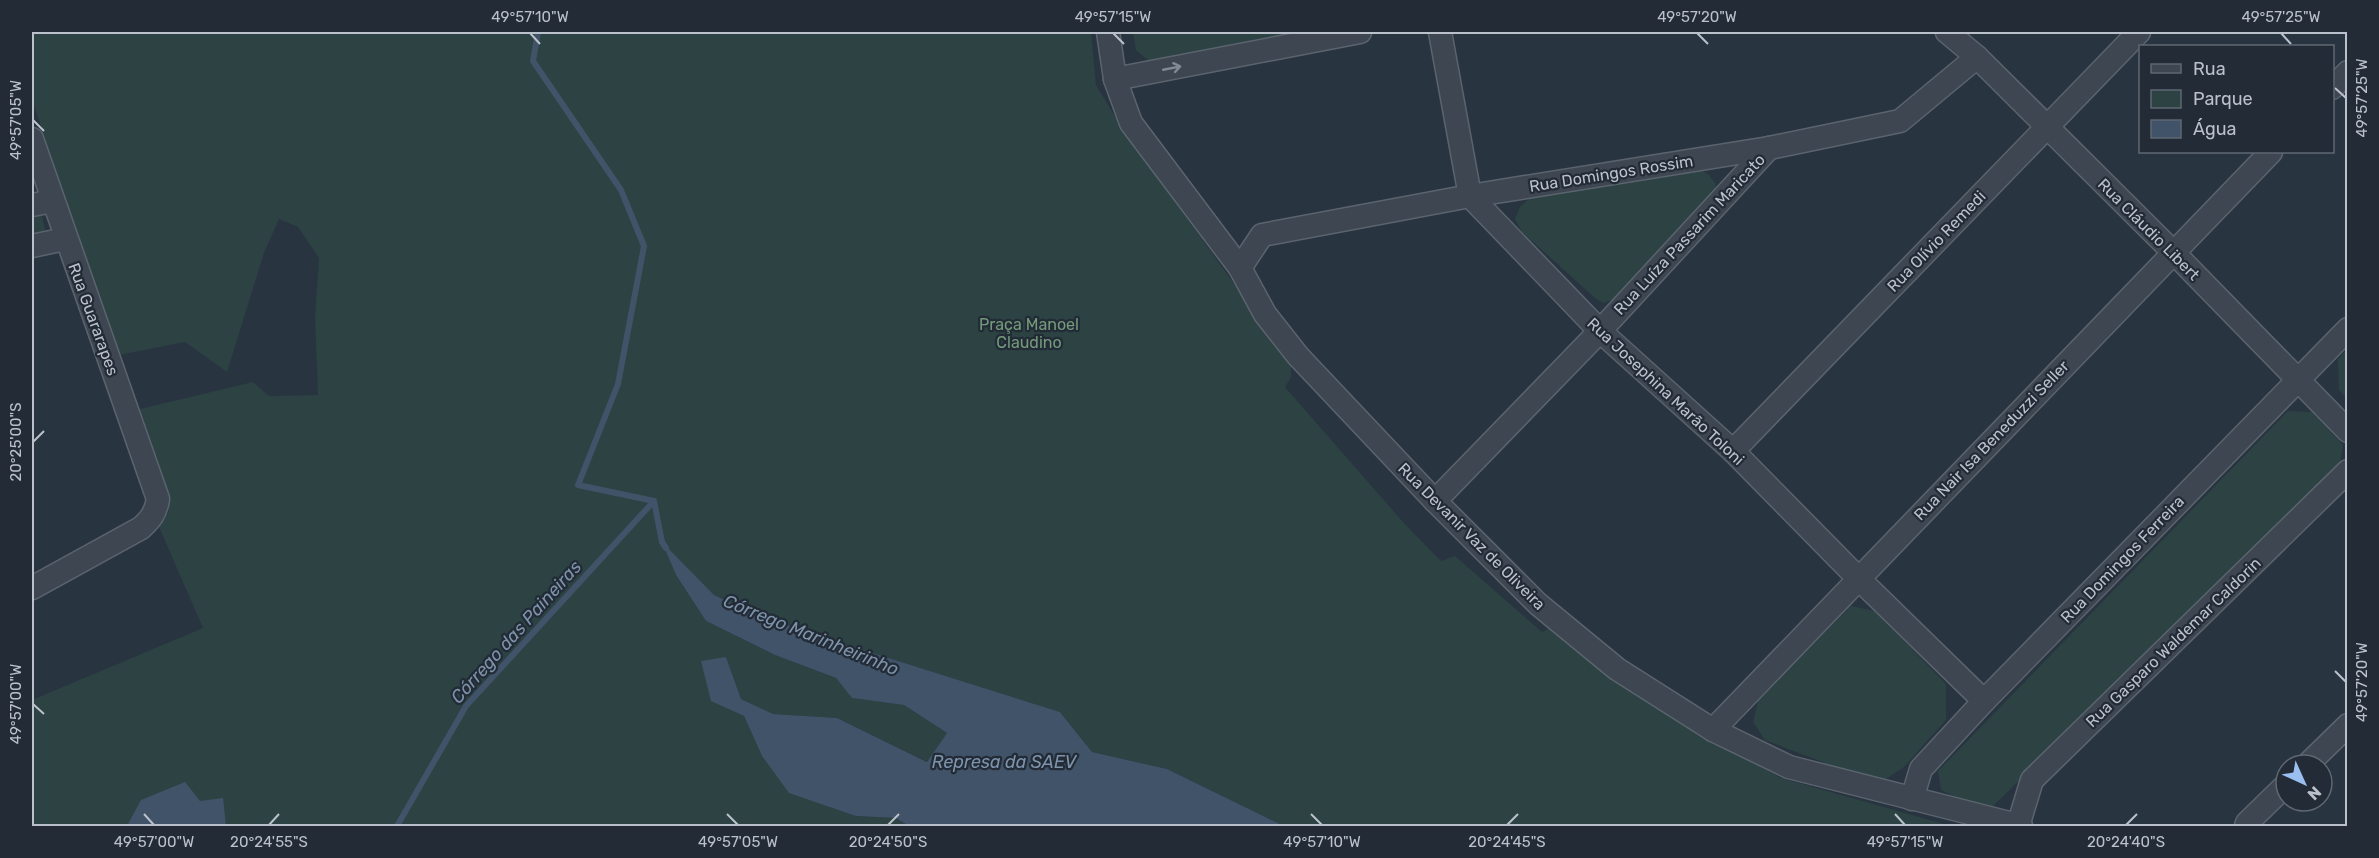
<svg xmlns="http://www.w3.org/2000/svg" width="2379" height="858" font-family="Rubik,sans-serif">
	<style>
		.green { fill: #2c4243 }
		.water { fill: #415369 }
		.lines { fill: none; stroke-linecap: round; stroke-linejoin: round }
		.stream { stroke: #415369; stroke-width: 6 }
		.minor-casing { stroke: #5b646e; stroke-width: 25 }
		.minor { stroke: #3d4651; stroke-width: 22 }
		.oneway { stroke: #828a94 }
		.ticks { fill: none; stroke: #bac1cb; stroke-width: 2 }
		.labels { text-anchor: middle; stroke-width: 4.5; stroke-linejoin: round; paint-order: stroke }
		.street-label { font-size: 16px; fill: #bac1cb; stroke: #222b36 }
		.park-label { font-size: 16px; fill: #749a7b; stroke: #222b36 }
		.water-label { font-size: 18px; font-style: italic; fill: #7e93ab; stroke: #222b36 }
		.neatline { fill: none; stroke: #bac1cb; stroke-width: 2 }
		.ticks-label { font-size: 15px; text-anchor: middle; fill: #bac1cb }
	</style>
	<rect width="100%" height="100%" fill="#293441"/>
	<g class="green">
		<path d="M32,32h1059l5,53 26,43 169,235v14l-6,10 118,135 38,39 14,-5 87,76 12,-6 58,50 77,52 92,50 170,48h-667l-117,-57 -75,-17 -32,-40 -251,-79 -56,-20 -39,-18 -51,-51 13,31 30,46 69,34 61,23 17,20 51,7 43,28 -19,29 -91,-44 -64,-4 -32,-15 -15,-42 -15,43 33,16 18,40 94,60 40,2 13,8h-877v-126l171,-72 -44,-101 10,-16 -4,-27 -25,-75 113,-27 16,14 49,-1 -3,-77 4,-60 -21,-31 -19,-8 -15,34 -37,119 -42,-30 -66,13 -87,-255z"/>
		<path d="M1133,32h178l-161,30 -14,-12z"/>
		<path d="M1696,167l12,7 8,10 -2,11 -99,104 -12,4 -8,-5 -73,-66 -7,-13 5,-12 11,-10z"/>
		<path d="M32,213l10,3 3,13 -6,9 -7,1z"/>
		<path d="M2347,349v49l-8,-8 -1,-31z"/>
		<path d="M2288,411l24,1 31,33 -4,26 -346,335 -12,3 -40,-19 -3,-19z"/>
		<path d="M1851,606l24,5 71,73v36l-42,47 -18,12h-19l-102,-39 -12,-18 5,-21z"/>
	</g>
	<g class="water">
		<path d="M662,542l52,53 39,18 56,20 251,79 32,40 75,17 117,57h-375l-13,-8 -40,-2 -67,-23 -27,-37 -18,-40 -33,-15 -10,-40 25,-4 15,42 32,15 64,4 90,44 20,-29 -43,-28 -52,-7 -16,-20 -61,-23 -69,-34 -30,-46z"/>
		<path d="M185,782l15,19 23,-3 3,28h-99l14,-26z"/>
	</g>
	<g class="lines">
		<g class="stream">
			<path d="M538,32l-5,29 88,129 23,56 -26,138 -40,101 76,16 8,41 4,6"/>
			<path d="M397,826l69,-120 188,-205"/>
		</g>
		<defs>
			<g id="minor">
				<path d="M1108,32l7,47 16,44 109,145 25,46 33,42 137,145 103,103 79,65 96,61 76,37 232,59"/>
				<path d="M1440,32l30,164 130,135 133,120 125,127 126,123"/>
				<path d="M1947,32l30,25 196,195 175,179"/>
				<path d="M1115,79l245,-47"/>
				<path d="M2332,88l16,-16"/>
				<path d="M32,139l126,360c-2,13 -7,20 -17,29l-109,60"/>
				<path d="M32,205l21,-4"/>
				<path d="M32,246l33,-7"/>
				<path d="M1240,268l22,-33 208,-39 299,-48 131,-27 77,-64"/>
				<path d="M1733,451l406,-419"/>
				<path d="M1435,501l165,-170 169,-183"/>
				<path d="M1713,730l558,-578"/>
				<path d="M2307,765l41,-40"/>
				<path d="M1912,799l9,-30 63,-68 364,-372"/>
				<path d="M2018,826l14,-46 316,-309"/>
				<path d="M2246,826l1,-3 39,-38"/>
			</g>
		</defs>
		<use href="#minor" class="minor-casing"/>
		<use href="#minor" class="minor"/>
	</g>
	<defs><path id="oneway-shaft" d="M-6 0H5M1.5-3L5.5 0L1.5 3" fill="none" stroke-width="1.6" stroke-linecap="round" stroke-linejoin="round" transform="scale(1.5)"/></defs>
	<use class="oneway" href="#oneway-shaft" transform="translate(1172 68) rotate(-11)"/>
	<path class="ticks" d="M530,33l10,11M1113,33l11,11M1697,33l11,11M2281,33l10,11M2335,88l11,10M33,120l11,11M33,442l11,-11M2335,671l11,11M33,704l11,10M144,814l10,11M727,814l11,11M1311,814l11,11M1895,814l10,11M269,825l10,-11M888,825l11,-11M1507,825l11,-11M2126,825l11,-11"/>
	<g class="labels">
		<g class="street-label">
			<text transform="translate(1611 173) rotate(-9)" y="6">Rua Domingos Rossim</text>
			<text transform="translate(2149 229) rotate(45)" y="6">Rua Cláudio Libert</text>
			<text transform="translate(1689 234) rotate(-47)" y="6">Rua Luíza Passarim Maricato</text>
			<text transform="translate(1936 241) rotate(-46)" y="6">Rua Olívio Remedi</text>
			<text transform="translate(94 319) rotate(70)" y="6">Rua Guararapes</text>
			<text transform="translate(1666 391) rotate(43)" y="6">Rua Josephina Marão Toloni</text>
			<text transform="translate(1991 440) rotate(-46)" y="6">Rua Nair Isa Beneduzzi Seller</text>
			<text transform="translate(1472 536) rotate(45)" y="6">Rua Devanir Vaz de Oliveira</text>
			<text transform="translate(2122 559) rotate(-46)" y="6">Rua Domingos Ferreira</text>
			<text transform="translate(2173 642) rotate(-44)" y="6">Rua Gasparo Waldemar Caldorin</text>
		</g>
		<g class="park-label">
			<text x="1029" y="330">Praça Manoel<tspan x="1029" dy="18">Claudino</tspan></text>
		</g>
		<g class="water-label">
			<text transform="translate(516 632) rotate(-48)" y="6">Córrego das Paineiras</text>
			<text transform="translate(811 635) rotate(22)" y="6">Córrego Marinheirinho</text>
			<text x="1004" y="768">Represa da SAEV</text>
		</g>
	</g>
	<rect width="2379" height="858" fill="none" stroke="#222b36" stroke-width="66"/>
	<rect x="2139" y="45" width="195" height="108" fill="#222b36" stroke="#5f6772" stroke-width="1.5"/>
	<rect x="2151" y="64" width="30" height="9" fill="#3d4651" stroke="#5f6772" stroke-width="1.5"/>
	<text x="2193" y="75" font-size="18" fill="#bac1cb">Rua</text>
	<rect x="2151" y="90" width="30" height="18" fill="#2c4243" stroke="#5f6772" stroke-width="1.5"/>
	<text x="2193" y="105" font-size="18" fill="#bac1cb">Parque</text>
	<rect x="2151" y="120" width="30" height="18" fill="#415369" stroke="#5f6772" stroke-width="1.5"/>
	<text x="2193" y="135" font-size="18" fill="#bac1cb">Água</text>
	<g transform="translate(2304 783) rotate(135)"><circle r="28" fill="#222b36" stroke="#5f6772" stroke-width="1.5"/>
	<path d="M0-4.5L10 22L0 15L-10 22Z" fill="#9abff0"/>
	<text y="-9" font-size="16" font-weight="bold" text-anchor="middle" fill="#bac1cb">N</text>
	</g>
	<rect x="33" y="33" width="2313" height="792" class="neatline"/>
	<g class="ticks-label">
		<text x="530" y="22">49°57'10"W</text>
		<text x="1113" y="22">49°57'15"W</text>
		<text x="1697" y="22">49°57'20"W</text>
		<text x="2281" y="22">49°57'25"W</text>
		<text transform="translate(2362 98) rotate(-90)" y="5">49°57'25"W</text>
		<text transform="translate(16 120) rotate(-90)" y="5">49°57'05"W</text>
		<text transform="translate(16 442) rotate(-90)" y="5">20°25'00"S</text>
		<text transform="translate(2362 682) rotate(-90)" y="5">49°57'20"W</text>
		<text transform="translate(16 704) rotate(-90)" y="5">49°57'00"W</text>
		<text x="154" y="847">49°57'00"W</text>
		<text x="269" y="847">20°24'55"S</text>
		<text x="738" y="847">49°57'05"W</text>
		<text x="888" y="847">20°24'50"S</text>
		<text x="1322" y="847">49°57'10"W</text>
		<text x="1507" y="847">20°24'45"S</text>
		<text x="1905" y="847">49°57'15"W</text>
		<text x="2126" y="847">20°24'40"S</text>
	</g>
</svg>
